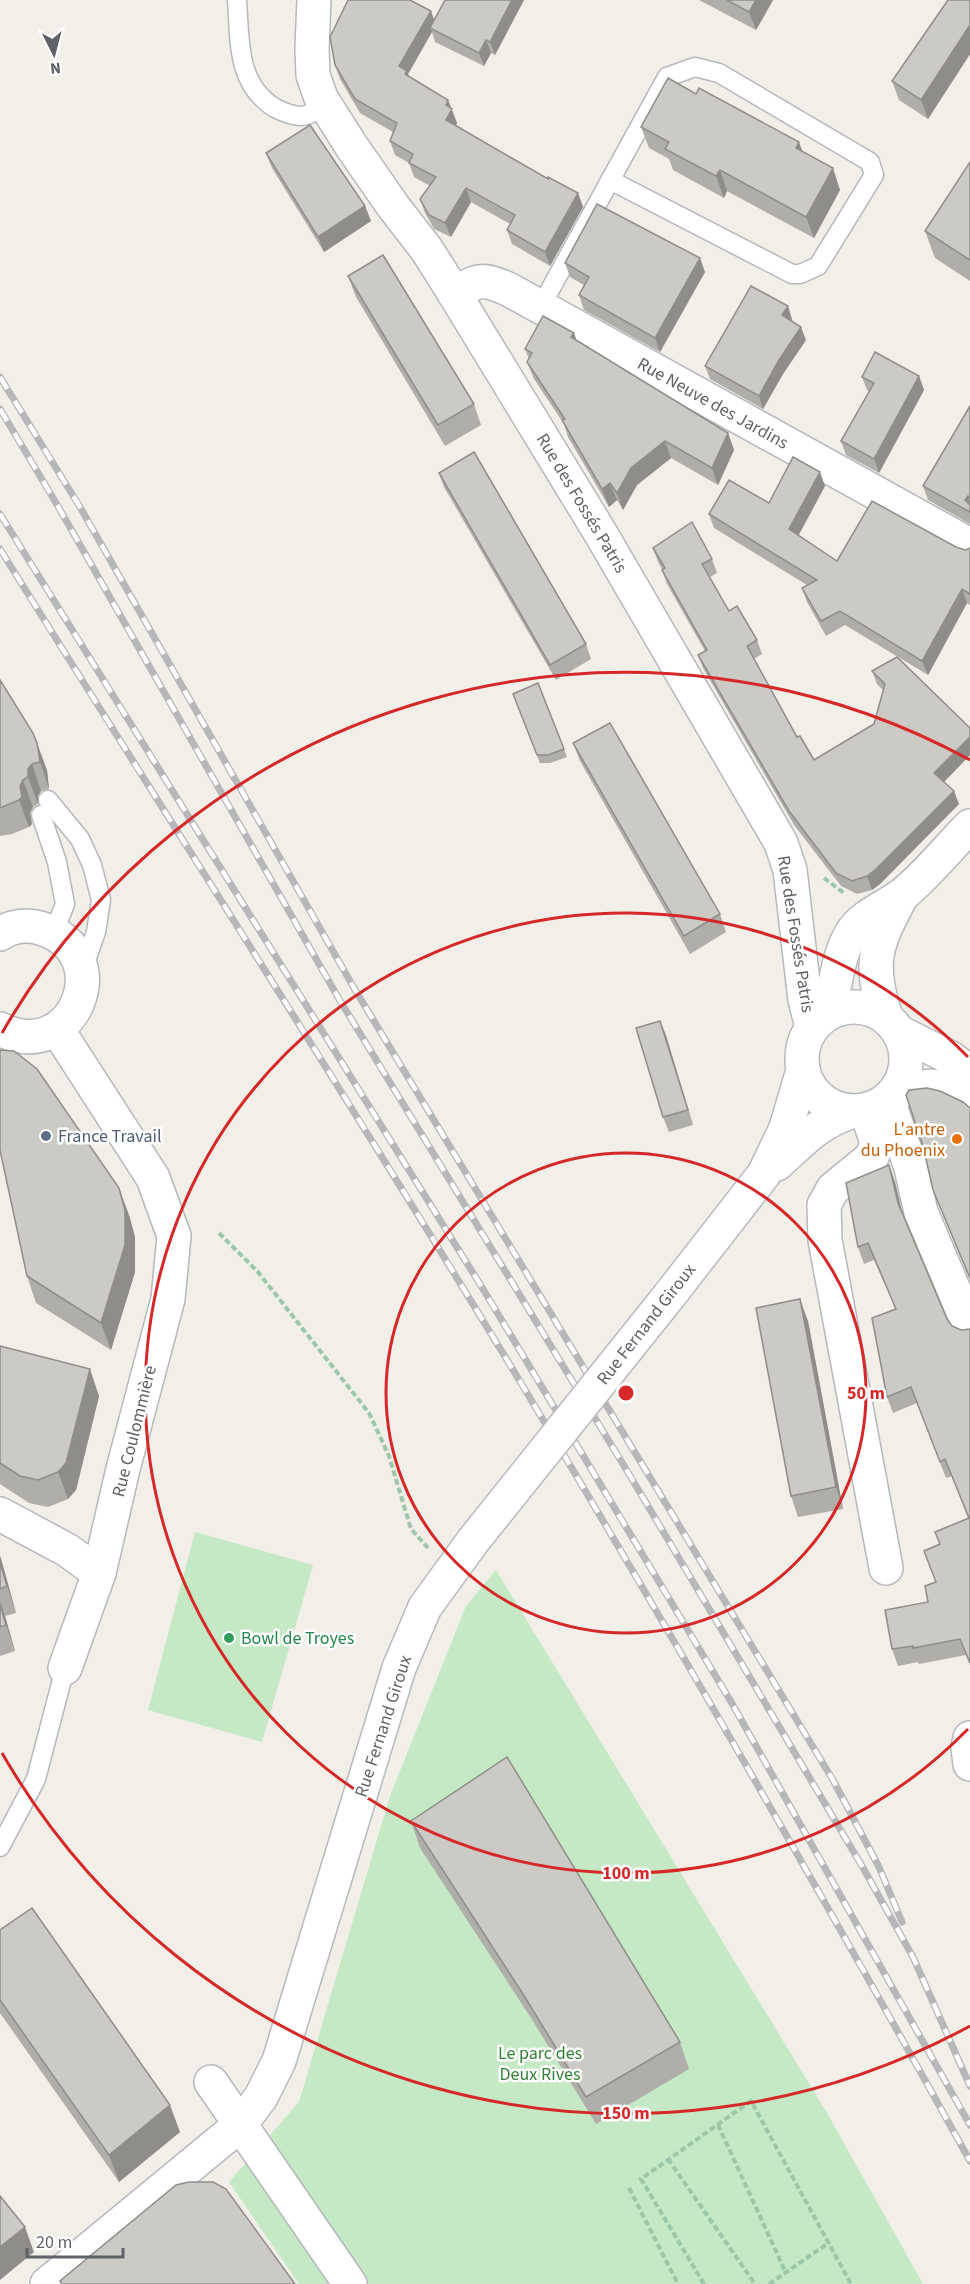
<svg xmlns="http://www.w3.org/2000/svg" width="970" height="2284" font-family="'Source Sans 3',sans-serif">
	<style>
		.green { fill: #c5e8c5 }
		.lines { fill: none; stroke-linecap: round; stroke-linejoin: round }
		.lane-casing { stroke: #b5b8bc; stroke-width: 21 }
		.street-casing { stroke: #b5b8bc; stroke-width: 36 }
		.secondary-casing { stroke: #b6babf; stroke-width: 36 }
		.path { stroke: #9cc7a9; stroke-width: 4; stroke-dasharray: 6 3; stroke-linecap: butt }
		.lane { stroke: #fff; stroke-width: 18 }
		.street { stroke: #fff; stroke-width: 33 }
		.secondary { stroke: #fff; stroke-width: 33 }
		.rail-casing { stroke: #b6b7b8; stroke-width: 7 }
		.rail { stroke: #fff; stroke-width: 4.5; stroke-dasharray: 14; stroke-linecap: butt }
		.secondary-bridge-casing { stroke: #b6babf; stroke-width: 36; stroke-linecap: butt }
		.secondary-bridge { stroke: #fff; stroke-width: 33 }
		.wall { fill: #afaea9 }
		.shaded-wall { fill: #8f8d8a }
		.building { fill: #cccac5; stroke: #8f8d8a; stroke-width: 1.5 }
		.ring { fill: none; stroke: #d62828; stroke-width: 3 }
		.service-dot { fill: #5c6f8a; stroke: #fff; stroke-width: 2 }
		.food-dot { fill: #e8710a; stroke: #fff; stroke-width: 2 }
		.leisure-dot { fill: #2e9e5b; stroke: #fff; stroke-width: 2 }
		.labels { text-anchor: middle; stroke-width: 5; stroke-linejoin: round; paint-order: stroke }
		.street-label { font-size: 18px; fill: #5f6368; stroke: #fff }
		.food-label { font-size: 18px; fill: #c56008; stroke: #fff; text-anchor: end }
		.service-label { font-size: 18px; fill: #4e5e75; stroke: #fff; text-anchor: start }
		.leisure-label { font-size: 18px; fill: #27864d; stroke: #fff; text-anchor: start }
		.park-label { font-size: 18px; fill: #348238; stroke: #fff }
		.centre { fill: #d62828; stroke: #fff; stroke-width: 3 }
		.ring-label { font-size: 18px; text-anchor: middle; font-weight: bold; fill: #d62828; stroke: #fff; stroke-width: 5; stroke-linejoin: round; paint-order: stroke }
	</style>
	<rect width="100%" height="100%" fill="#f1efe8"/>
	<g class="green">
		<path d="M195,1532l118,33 -51,177 -114,-32z"/>
		<path d="M496,1570l331,543 96,171h-624l-70,-102 70,-80 91,-306 76,-190z"/>
	</g>
	<g class="lines">
		<defs>
			<g id="lane">
				<path d="M237,0c3,40 -1,84 38,108 8,4 17,8 26,8 8,0 18,-7 26,-9"/>
				<path d="M540,308l127,-231 28,-10 24,6 151,89 4,13 -56,91 -18,8h-8l-182,-94"/>
				<path d="M48,800l32,39 12,26 9,35 -5,32 -13,37"/>
				<path d="M41,815l16,47 8,42 -11,28"/>
				<path d="M0,1847l36,-68 29,-111"/>
			</g>
			<g id="street">
				<path d="M314,0l-2,49 1,26 8,23 31,49 41,59 34,44 27,43 147,241 180,309 9,27 15,130 7,27"/>
				<path d="M454,293c26,-13 26,-16 54,-4l462,256"/>
				<path d="M0,934c11,-8 27,-10 40,-6 80,23 35,139 -40,101"/>
				<path d="M57,1029l96,149 21,58 -6,63 -45,170 -24,104 -34,95"/>
				<path d="M899,1032l52,26 19,15"/>
				<path d="M895,1092c27,-7 52,-11 75,8"/>
				<path d="M888,1100l23,68 10,44 49,116"/>
				<path d="M866,1110l11,33 -5,14 -39,32 -9,16 1,35 61,328"/>
				<path d="M0,1514l67,36 32,23"/>
				<path d="M970,1738l-2,10 2,16"/>
				<path d="M211,2082l139,202"/>
			</g>
			<g id="secondary">
				<circle cx="854" cy="1059" r="52"/>
				<path d="M828,1013c8,-26 9,-56 23,-79 10,-18 35,-27 51,-39 23,-18 47,-48 68,-69"/>
				<path d="M886,1017c-18,-54 -11,-71 15,-120"/>
				<path d="M777,1164c27,-24 38,-39 73,-52"/>
				<path d="M669,1296l95,-122 22,-46 17,-58"/>
				<path d="M47,2284l193,-159 21,-28 18,-36 120,-393 26,-61 48,-66"/>
			</g>
		</defs>
		<use href="#lane" class="lane-casing"/>
		<use href="#street" class="street-casing"/>
		<use href="#secondary" class="secondary-casing"/>
		<g class="path">
			<path d="M824,878l20,15"/>
			<path d="M219,1233l39,39 111,141 20,43 22,73 17,19"/>
			<path d="M718,2125l68,148"/>
			<path d="M668,2159l87,125"/>
			<path d="M629,2188l49,96"/>
			<path d="M704,2284l-63,-105 110,-78 100,183"/>
			<path d="M769,2284l61,-42"/>
		</g>
		<use href="#lane" class="lane"/>
		<use href="#street" class="street"/>
		<use href="#secondary" class="secondary"/>
		<defs>
			<g id="rail">
				<path d="M0,377l80,130 274,481 479,792 46,87 23,55"/>
				<path d="M0,409l59,99 280,491 284,465 239,402 51,91 57,129"/>
				<path d="M0,514l483,775 247,411 240,425"/>
				<path d="M0,549c173,278 351,553 521,834 154,257 304,516 449,778"/>
			</g>
		</defs>
		<use href="#rail" class="rail-casing"/>
		<use href="#rail" class="rail"/>
		<defs>
			<path id="secondary-bridge" d="M473,1541l196,-245"/>
		</defs>
		<use href="#secondary-bridge" class="secondary-bridge-casing"/>
		<use href="#secondary-bridge" class="secondary-bridge"/>
	</g>
	<g class="wall">
		<path d="M445,0h79l-29,55 -4,-2 -7,13 -49,-24 -3,-10 -24,42 1,2 39,24 9,23 -1,2 92,54 30,14 5,14 -33,59 -38,-22 -5,-14 3,-6 -39,-22 -20,35 -17,-8 -9,-16 -5,-14 10,-13 -16,-9 -5,-14 -14,-8 -5,-14 3,-9 -33,-19 -20,-34 -5,-14 99,-45z"/>
		<path d="M699,0h74l-17,30z"/>
		<path d="M970,0v54l-42,65 -29,-19 -7,-19z"/>
		<path d="M641,127l161,25 38,38 -26,48 -87,-47 -3,7 -51,-28 -4,-11 -20,-11z"/>
		<path d="M266,153l99,53 6,15 -47,31 -52,-84z"/>
		<path d="M970,162v119l-35,-23 -10,-27z"/>
		<path d="M565,263l140,9 -45,80 -76,-42 -5,-15 5,-10 -14,-8z"/>
		<path d="M348,276l126,128 7,21 -36,21 -89,-149z"/>
		<path d="M792,319l-1,2 15,19 -23,34 -20,35 -53,-30 -5,-13z"/>
		<path d="M574,333l2,8 152,92 6,17 -16,35 -47,-27 -34,27 -14,25 -6,-10 -8,7 -41,-70 -4,-13 -30,-45 -7,-17 2,-3 -4,-10z"/>
		<path d="M919,376l5,14 -45,83 -33,-18 -5,-14 28,-49 -2,-2 -5,-13z"/>
		<path d="M970,406v118l-42,-24 -5,-14z"/>
		<path d="M439,473l147,171 5,15 -35,21 -112,-193z"/>
		<path d="M825,486l-26,49 38,26 119,-14 9,3 5,-2v57l-3,-2 -39,72 -83,-50 -19,11 -19,-34 -5,-14 5,-3 -93,-57 -5,-14 60,-11z"/>
		<path d="M653,548l59,11 5,14 -7,4 19,34 28,29 5,14 -8,5 43,78 17,23 60,-36 10,-33 -7,-7 -5,-13 98,57v27l-26,27 15,22 -79,80 -8,6 -15,4 -16,-8 -47,-61 -91,-157 -5,-13 7,-4 -38,-67 -5,-14v-1l-4,-7z"/>
		<path d="M0,680l47,90 2,19 -8,2 -3,5v8l-5,3 -3,6 2,11 -3,3 -17,7 -12,2z"/>
		<path d="M538,683l29,74 -17,6h-10l-27,-69z"/>
		<path d="M573,743l147,171 6,18 -36,22 -110,-193z"/>
		<path d="M660,1021l33,104 -24,7 -6,-15z"/>
		<path d="M970,1108v172l-37,-90z"/>
		<path d="M889,1165l6,17 7,32 45,105 5,7 9,4 9,-1v336l-4,-10 -47,9 -1,-2 -20,4 -6,-17 36,-47 8,-20 -12,-31 16,-7 28,-26 -16,-42 -6,2 -29,-75 -24,10 -6,-16 9,-88 -22,-49 -10,4 -6,-17z"/>
		<path d="M129,1215l6,22v35l-24,78 -75,-47 -9,-27z"/>
		<path d="M808,1321l35,188 -45,8 -7,-21z"/>
		<path d="M0,1346l99,50 -23,94 -8,9 -20,8 -19,-4 -29,-19z"/>
		<path d="M0,1556l16,57 -11,3 10,35 -15,5z"/>
		<path d="M411,1821l269,221 9,27 -93,55 -63,-103 -113,-173z"/>
		<path d="M0,1930l180,202 -61,50 -119,-169z"/>
	</g>
	<g class="shaded-wall">
		<path d="M512,0h12l-29,55 -5,-13z"/>
		<path d="M756,0h17l-17,30 -7,-18z"/>
		<path d="M431,11l5,14 -6,3 2,4 -24,42 4,11 -13,-19z"/>
		<path d="M970,25v29l-42,65 -7,-19z"/>
		<path d="M486,40l5,13 -7,13 -5,-13z"/>
		<path d="M448,100l9,23 -6,11 -5,-14v-15z"/>
		<path d="M799,142l8,22 -11,-16z"/>
		<path d="M833,168l7,22 -26,48 -8,-21z"/>
		<path d="M720,170l7,21 -3,7 -8,-22z"/>
		<path d="M466,188l5,14 -20,35 -6,-14z"/>
		<path d="M578,193l5,14 -33,59 -5,-14z"/>
		<path d="M365,206l6,15 -47,31 -6,-15z"/>
		<path d="M700,258l5,14 -45,80 -5,-14z"/>
		<path d="M788,306l4,13 -5,9 -5,-13z"/>
		<path d="M801,327l5,13 -23,34 -20,35 -4,-13 20,-36z"/>
		<path d="M574,333l6,17 -9,-13z"/>
		<path d="M919,376l5,14 -45,83 -5,-14z"/>
		<path d="M728,433l6,17 -16,35 -6,-17z"/>
		<path d="M665,441l6,17 -34,27 -14,25 -6,-17 14,-25z"/>
		<path d="M820,472l5,14 -31,57 -5,-14z"/>
		<path d="M610,483l7,17 -8,7 -7,-18z"/>
		<path d="M968,496l2,7v9l-5,-12z"/>
		<path d="M962,589l5,14 -39,72 -6,-14z"/>
		<path d="M970,737v18l-31,32 -5,-14z"/>
		<path d="M37,743l10,27 2,19 -9,-27z"/>
		<path d="M32,764l9,27 -3,5v8l-10,-27v-8z"/>
		<path d="M23,780l10,27 -3,6 2,11 -3,3 -10,-27 1,-14z"/>
		<path d="M954,791l5,13 -79,80 -8,6 -5,-14z"/>
		<path d="M660,1021l6,14 27,90 -5,-15z"/>
		<path d="M889,1165l6,17 9,37 -6,-16z"/>
		<path d="M119,1188l10,27 6,22v35l-24,78 -10,-27z"/>
		<path d="M800,1299l8,22 35,188 -7,-22z"/>
		<path d="M90,1369l9,27 -23,94 -8,9 -10,-27z"/>
		<path d="M0,1556l2,6 14,51 -9,-27 -7,-23z"/>
		<path d="M0,1601l5,15 10,35 -9,-26 -6,-20z"/>
		<path d="M170,2105l10,27 -61,50 -10,-27z"/>
		<path d="M25,2227l9,25 -34,28v-33z"/>
	</g>
	<g class="building">
		<path d="M348,0h62l21,11 -32,55 8,5 -2,3 43,26 -2,5 6,4 -6,11 102,59v-2l30,16 -33,59 -38,-22 8,-15 -49,-27 -21,35 -16,-8 -9,-16 16,-22 -27,-14 4,-9 -23,-13 7,-18 -42,-24 -20,-34 -5,-28z"/>
		<path d="M445,0h67l-22,42 -4,-2 -7,13 -49,-25z"/>
		<path d="M727,0h29l-7,12z"/>
		<path d="M948,0h22v25l-49,75 -29,-19z"/>
		<path d="M668,78l28,16 3,-6 100,54 -3,6 37,20 -27,49 -86,-47 -4,6 -51,-27 4,-7 -28,-15z"/>
		<path d="M310,125l55,81 -47,31 -52,-84z"/>
		<path d="M970,162v98l-45,-29z"/>
		<path d="M597,204l103,54 -45,80 -76,-43 10,-18 -24,-14z"/>
		<path d="M383,255l91,149 -36,21 -90,-149z"/>
		<path d="M751,286l37,20 -6,9 19,12 -22,33 -20,36 -54,-30z"/>
		<path d="M543,316l31,17 -3,4 157,96 -16,35 -47,-27 -34,27 -14,25 -7,-10 -8,6 -40,-69 3,-1 -38,-57 5,-9 -7,-4z"/>
		<path d="M875,352l44,24 -45,83 -33,-18 33,-58 -12,-6z"/>
		<path d="M970,406v92l-2,-2 -3,4 5,5v7l-47,-26z"/>
		<path d="M474,452l112,192 -36,21 -111,-192z"/>
		<path d="M793,457l27,15 -31,57 48,32 35,-60 84,46 9,3 5,-2v46l-8,-5 -40,72 -82,-50 -19,10 -19,-33 15,-8 -108,-66 20,-34 40,23z"/>
		<path d="M692,522l20,37 -10,5 27,47 8,-5 20,34 -10,6 50,91 3,-1 14,24 60,-36 11,-40 -13,-13 25,-14 73,71v9l-36,36 20,18 -79,79 -8,6 -15,5 -16,-8 -47,-62 -91,-156 9,-5 -45,-80 3,-2 -12,-20z"/>
		<path d="M0,680l33,53 4,10 3,19 -8,2 -4,5v8l-5,3 -3,6 2,11 -3,3 -19,8z"/>
		<path d="M538,683l26,66 -16,6h-11l-24,-61z"/>
		<path d="M610,723l110,191 -36,22 -111,-193z"/>
		<path d="M660,1021l28,89 -25,7 -27,-89z"/>
		<path d="M0,1050l14,1 23,18 82,119 6,22v35l-24,78 -74,-47 -27,-126z"/>
		<path d="M927,1088l13,3 23,11 7,6v170l-37,-88 -10,-44 -17,-51 3,-5z"/>
		<path d="M889,1165l9,38 49,116 5,7 9,4 9,-1v334l-10,-24 -47,9v-2l-21,3 -7,-39 43,-8 -3,-16 11,-4 -12,-31 16,-7 -5,-12 34,-14 -24,-59 -5,3 -29,-75 -24,10 -15,-79 24,-9 -28,-66 -10,4 -12,-64z"/>
		<path d="M800,1299l36,188 -45,9 -35,-188z"/>
		<path d="M0,1346l90,23 -24,94 -8,9 -20,8 -18,-4 -20,-13z"/>
		<path d="M0,1563l7,23 -7,3z"/>
		<path d="M0,1605l6,20 -6,2z"/>
		<path d="M507,1757l173,285 -94,55 -63,-103 -112,-173z"/>
		<path d="M32,1908l138,197 -61,50 -109,-155v-70z"/>
		<path d="M189,2182h24l13,7 69,95h-233l-2,-3 116,-96z"/>
		<path d="M0,2196l25,31 -25,20z"/>
	</g>
	<g class="ring">
		<circle cx="626" cy="1393" r="240"/>
		<path d="M968 1729A480 480 0 1 1 968 1057"/>
		<path d="M970 2026A720 720 0 0 1 2 1753M2 1033A720 720 0 0 1 970 760"/>
	</g>
	<circle class="service-dot" cx="46" cy="1136" r="6"/>
	<circle class="food-dot" cx="957" cy="1139" r="6"/>
	<circle class="leisure-dot" cx="229" cy="1638" r="6"/>
	<g class="labels">
		<g class="street-label">
			<text transform="translate(713 403) rotate(29)" y="6">Rue Neuve des Jardins</text>
			<text transform="translate(582 503) rotate(59)" y="6">Rue des Fossés Patris</text>
			<text transform="translate(796 934) rotate(81)" y="6">Rue des Fossés Patris</text>
			<text transform="translate(646 1324) rotate(-52)" y="6">Rue Fernand Giroux</text>
			<text transform="translate(134 1431) rotate(-76)" y="6">Rue Coulommière</text>
			<text transform="translate(383 1726) rotate(-72)" y="6">Rue Fernand Giroux</text>
		</g>
		<g class="food-label">
			<text x="945" y="1135">L'antre<tspan x="945" dy="21">du Phoenix</tspan></text>
		</g>
		<g class="service-label">
			<text x="58" y="1142">France Travail</text>
		</g>
		<g class="leisure-label">
			<text x="241" y="1644">Bowl de Troyes</text>
		</g>
		<g class="park-label">
			<text x="540" y="2059">Le parc des<tspan x="540" dy="21">Deux Rives</tspan></text>
		</g>
	</g>
	<circle cx="626" cy="1393" r="9" class="centre"/>
	<g class="ring-label">
		<text x="866" y="1399">50 m</text>
		<text x="626" y="1879">100 m</text>
		<text x="626" y="2119">150 m</text>
	</g>
	<g transform="translate(54 54) rotate(174)" stroke="#ffffff" stroke-width="4.5" paint-order="stroke">
	<path d="M0-4.5L10 22L0 15L-10 22Z" fill="#5f6368"/>
	<text y="-9" font-size="16" font-weight="bold" text-anchor="middle" fill="#5f6368">N</text>
	</g>
	<path d="M27 2248v9h96v-9" fill="none" stroke="#5f6368" stroke-width="3"/>
	<text x="36" y="2248" font-size="18" fill="#5f6368" stroke="#ffffff" stroke-width="4.5" paint-order="stroke">20 m</text>
</svg>
